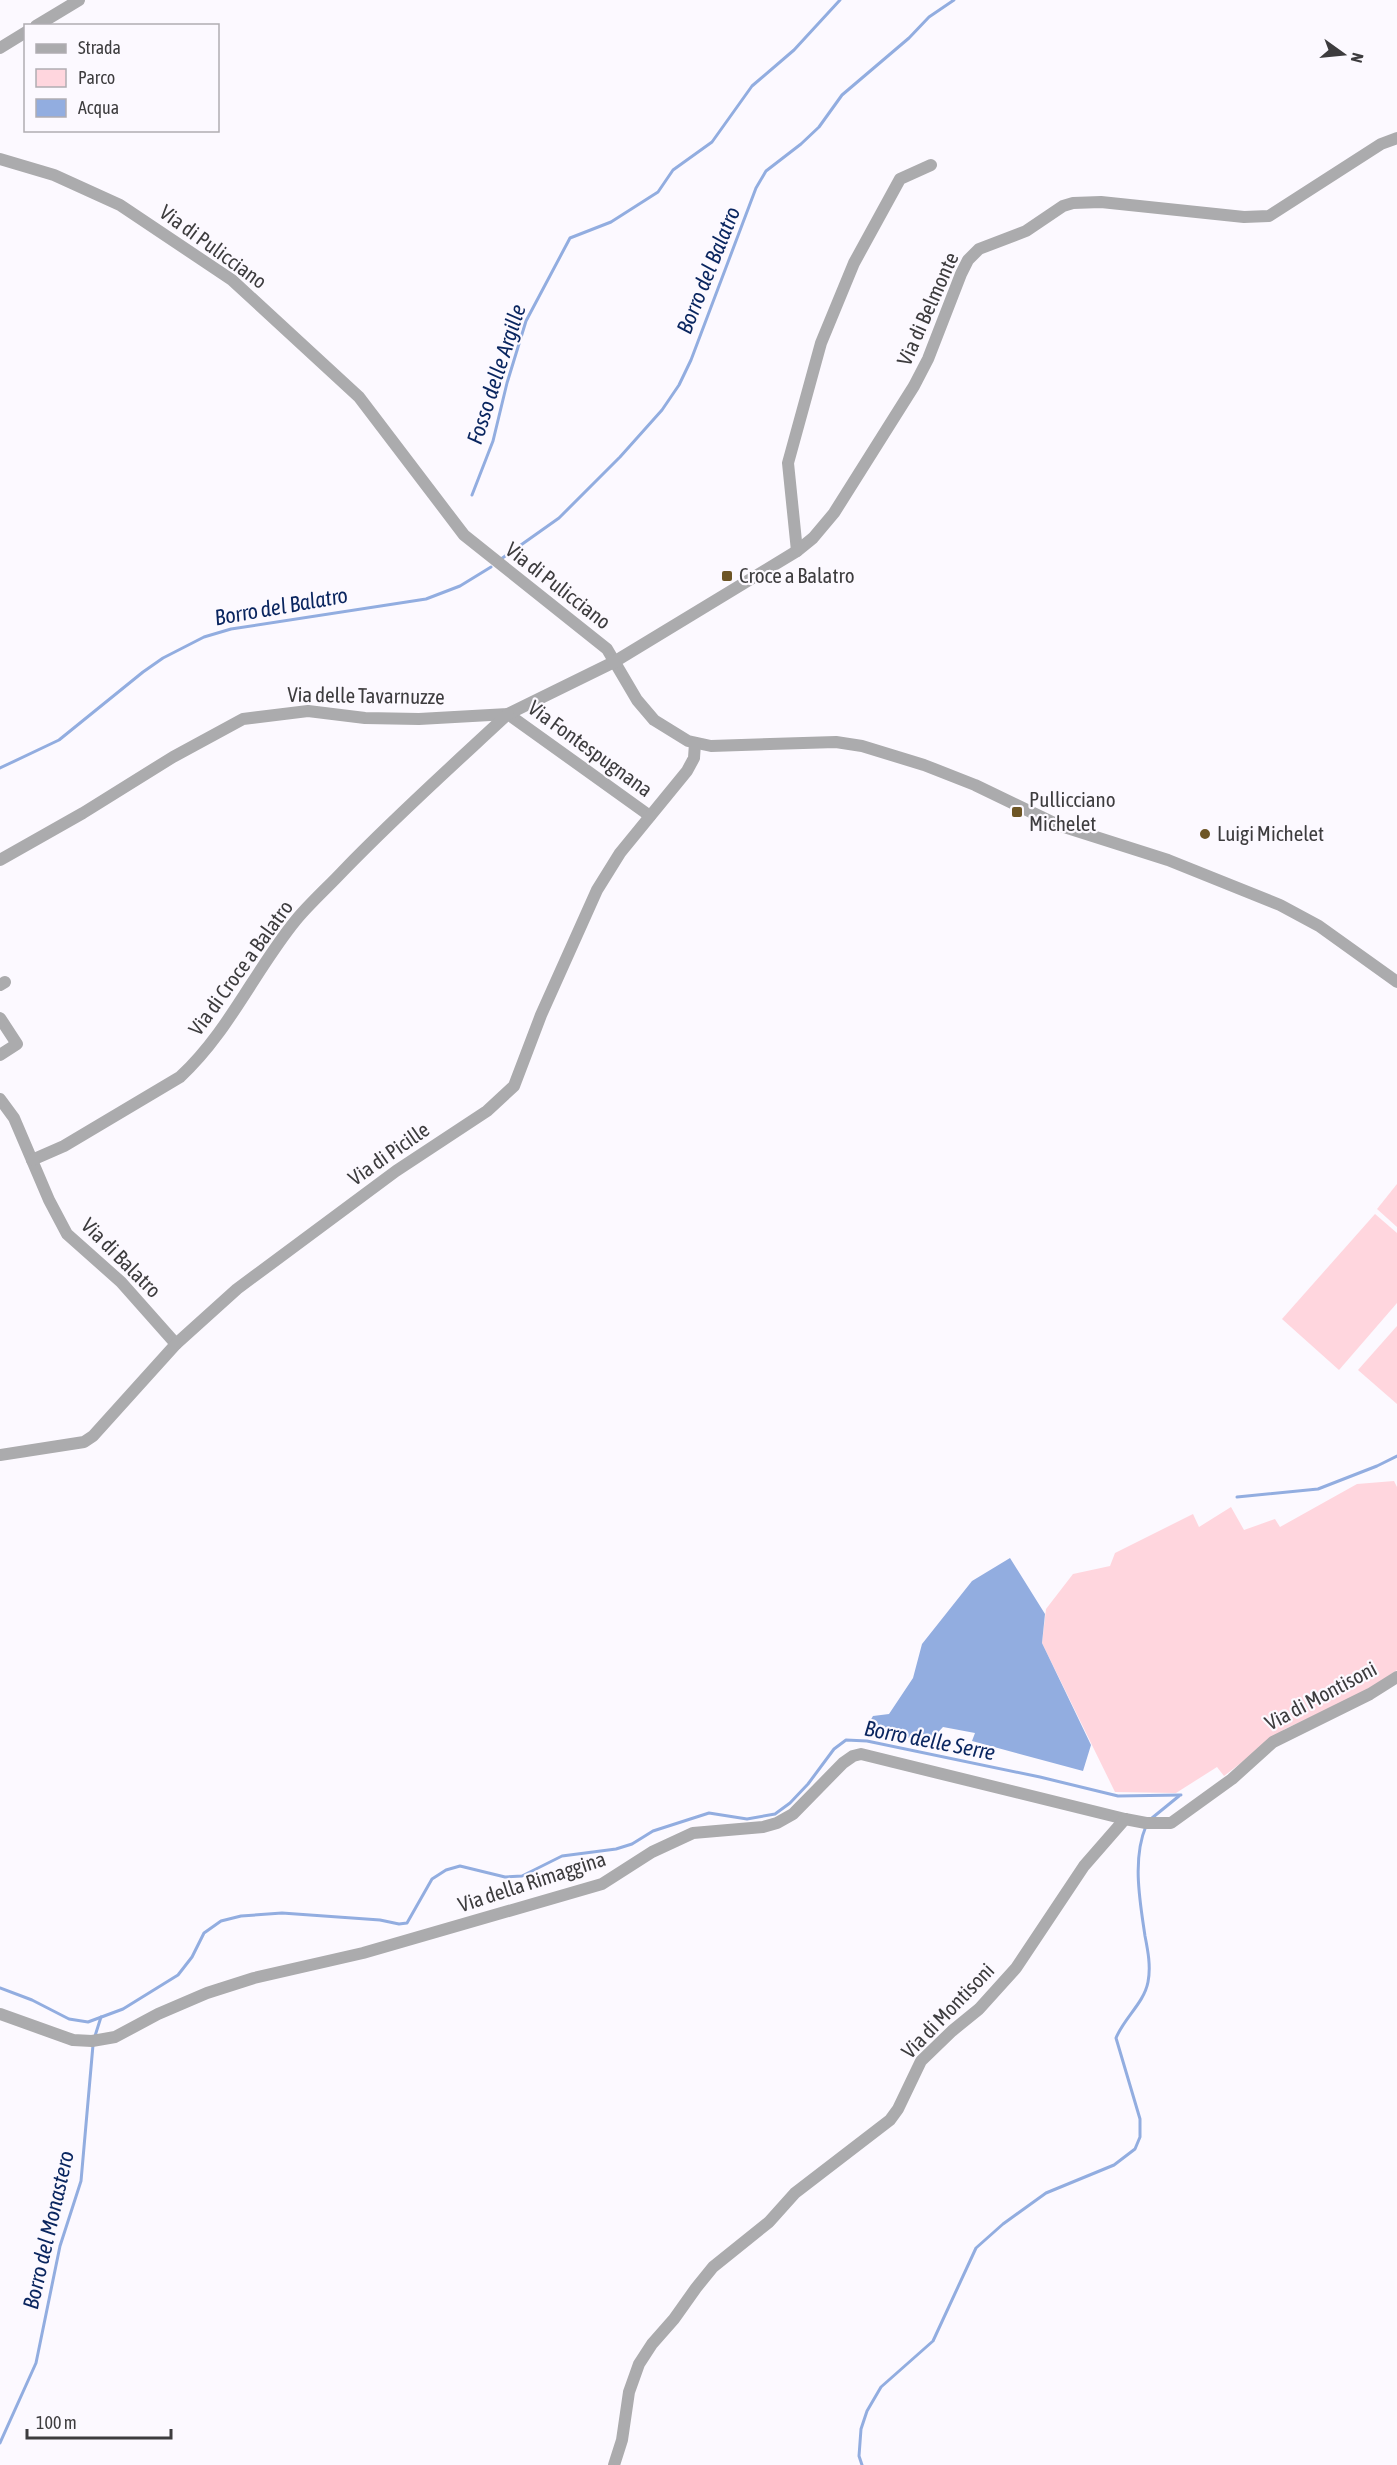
<svg xmlns="http://www.w3.org/2000/svg" width="1397" height="2465" font-family="'Asap Condensed',sans-serif">
	<style>
		.green { fill: #ffd6de }
		.water { fill: #92ade0 }
		.lines { fill: none; stroke-linecap: round; stroke-linejoin: round }
		.stream { stroke: #92ade0; stroke-width: 3 }
		.minor { stroke: #ababad; stroke-width: 12 }
		.poi-dot { fill: #6d5525; stroke: #fcf9ff; stroke-width: 2 }
		.labels { text-anchor: middle; stroke-width: 4.5; stroke-linejoin: round; paint-order: stroke }
		.street-label { font-size: 21px; fill: #3d3c3e; stroke: #fcf9ff }
		.poi-label { font-size: 21px; fill: #3d3c3e; stroke: #fcf9ff; text-anchor: start }
		.water-label { font-size: 22px; font-style: italic; fill: #09255f; stroke: #fcf9ff }
	</style>
	<rect width="100%" height="100%" fill="#fcf9ff"/>
	<g class="green">
		<path d="M1397,1184v43l-20,-18z"/>
		<path d="M1375,1214l22,19v70l-58,67 -57,-51z"/>
		<path d="M1397,1326v78l-39,-34z"/>
		<path d="M1394,1481l3,6v183l-34,23 -78,36 -61,47 -7,-9 -41,26 -61,-1 -73,-149 4,-34 27,-35 37,-8 5,-13 78,-39 6,13 32,-20 13,23 31,-11 5,8 77,-43z"/>
	</g>
	<path class="water" d="M1010,1558l35,56 -3,29 49,102 -8,26 -111,-30 3,-8 -32,-6 -14,15 -64,-13 8,-13 16,-2 24,-36 9,-34 50,-63z"/>
	<g class="lines">
		<g class="stream">
			<path d="M472,495l21,-54 14,-58 19,-62 44,-83 41,-16 47,-30 15,-22 39,-28 40,-56 42,-36 46,-50"/>
			<path d="M501,559l58,-41 61,-61 42,-47 17,-25 12,-25 65,-172 10,-17 35,-27 18,-17 23,-32 67,-57 20,-21 25,-17"/>
			<path d="M0,768l59,-28 84,-68 20,-14 41,-21 27,-8 195,-30 34,-13 31,-19"/>
			<path d="M1237,1497l81,-8 59,-23 20,-10"/>
			<path d="M1152,1818l27,-22"/>
			<path d="M0,1988l32,12 37,19 19,3 35,-13 55,-34 14,-18 12,-24 17,-12 20,-5 41,-3 98,7 19,4 8,-1 25,-44 14,-9 14,-4 45,11 17,-1 40,-20 54,-7 16,-5 21,-13 56,-18 38,6 28,-5 15,-11 18,-19 26,-35 12,-9 21,1 173,36 78,19 63,-1"/>
			<path d="M95,2036l6,-19"/>
			<path d="M0,2443l36,-80 24,-117 21,-65 12,-136"/>
			<path d="M862,2465l-3,-9 2,-27 6,-18 14,-24 52,-46 43,-93 27,-24 43,-31 68,-28 21,-16 5,-12v-18l-24,-81c8,-20 28,-35 32,-56 3,-15 0,-31 -3,-46 -5,-34 -13,-77 1,-110"/>
		</g>
		<g class="minor">
			<path d="M36,26l43,-26"/>
			<path d="M0,48l26,-16"/>
			<path d="M0,159l54,16 66,30 112,75 127,117 105,138 143,114 30,51 17,20 34,21 23,5 125,-4 26,4 62,19 51,20 83,40 110,35 112,45 39,21 78,56"/>
			<path d="M797,551l-9,-88 33,-120 33,-80 46,-84 31,-14"/>
			<path d="M508,714l142,102"/>
			<path d="M0,860l83,-47 90,-56 70,-38 65,-8 57,7 54,1 89,-5 106,-52 183,-111 16,-13 21,-25 80,-127 14,-27 33,-85 7,-14 11,-11 47,-18 37,-25 10,-3 28,-1 143,15 25,-1 112,-72 16,-6"/>
			<path d="M0,985l5,-3"/>
			<path d="M0,1018l17,26 -17,11"/>
			<path d="M0,1099l14,19 35,82 18,34 54,48 55,62"/>
			<path d="M32,1160l32,-14 116,-69c48,-44 75,-107 116,-157 14,-17 32,-33 47,-49 53,-55 109,-105 165,-157"/>
			<path d="M0,1455l84,-13 9,-6 83,-92 61,-55 159,-118 91,-60 27,-25 27,-71 56,-125 23,-37 67,-82 7,-13 1,-15"/>
			<path d="M0,2014l73,26 19,1 23,-4 43,-23 49,-21 47,-15 109,-25 239,-69 50,-32 41,-19 70,-6 14,-4 16,-9 50,-51 10,-7 8,-2 264,65 21,4h25l61,-44 41,-37 97,-48 27,-17"/>
			<path d="M614,2465l8,-25 7,-48 10,-28 13,-20 22,-25 22,-31 17,-21 56,-45 26,-29 95,-73 8,-11 23,-48 31,-30 27,-22 37,-41 68,-102 41,-47"/>
		</g>
	</g>
	<g class="poi-dot">
		<rect x="721" y="570" width="12" height="12" rx="3"/>
		<rect x="1011" y="806" width="12" height="12" rx="3"/>
		<circle cx="1205" cy="834" r="6"/>
	</g>
	<g class="labels">
		<g class="street-label">
			<text transform="translate(213 247) rotate(36)" y="7">Via di Pulicciano</text>
			<text transform="translate(928 309) rotate(-66)" y="7">Via di Belmonte</text>
			<text transform="translate(558 586) rotate(38)" y="7">Via di Pulicciano</text>
			<text transform="translate(366 696) rotate(1)" y="7">Via delle Tavarnuzze</text>
			<text transform="translate(590 749) rotate(36)" y="7">Via Fontespugnana</text>
			<text transform="translate(241 968) rotate(-54)" y="7">Via di Croce a Balatro</text>
			<text transform="translate(389 1154) rotate(-35)" y="7">Via di Picille</text>
			<text transform="translate(121 1258) rotate(45)" y="7">Via di Balatro</text>
			<text transform="translate(1321 1696) rotate(-28)" y="7">Via di Montisoni</text>
			<text transform="translate(532 1882) rotate(-18)" y="7">Via della Rimaggina</text>
			<text transform="translate(948 2011) rotate(-46)" y="7">Via di Montisoni</text>
		</g>
		<g class="poi-label">
			<text x="739" y="583">Croce a Balatro</text>
			<text x="1029" y="807">Pullicciano<tspan x="1029" dy="24">Michelet</tspan></text>
			<text x="1217" y="841">Luigi Michelet</text>
		</g>
		<g class="water-label">
			<text transform="translate(708 270) rotate(-68)" y="8">Borro del Balatro</text>
			<text transform="translate(496 374) rotate(-72)" y="8">Fosso delle Argille</text>
			<text transform="translate(281 606) rotate(-10)" y="8">Borro del Balatro</text>
			<text transform="translate(930 1740) rotate(11)" y="8">Borro delle Serre</text>
			<text transform="translate(48 2230) rotate(-77)" y="8">Borro del Monastero</text>
		</g>
	</g>
	<rect x="24" y="24" width="195" height="108" fill="#fcf9ff" stroke="#b0adb2" stroke-width="1.5"/>
	<rect x="36" y="44" width="30" height="9" fill="#ababad" stroke="#b0adb2" stroke-width="1.5"/>
	<text x="78" y="54" font-size="18" fill="#3d3c3e">Strada</text>
	<rect x="36" y="69" width="30" height="18" fill="#ffd6de" stroke="#b0adb2" stroke-width="1.5"/>
	<text x="78" y="84" font-size="18" fill="#3d3c3e">Parco</text>
	<rect x="36" y="99" width="30" height="18" fill="#92ade0" stroke="#b0adb2" stroke-width="1.5"/>
	<text x="78" y="114" font-size="18" fill="#3d3c3e">Acqua</text>
	<g transform="translate(1343 54) rotate(105)" stroke="#fcf9ff" stroke-width="4.5" paint-order="stroke">
	<path d="M0-4.5L10 22L0 15L-10 22Z" fill="#3d3c3e"/>
	<text y="-9" font-size="16" font-weight="bold" text-anchor="middle" fill="#3d3c3e">N</text>
	</g>
	<path d="M27 2429v9h144v-9" fill="none" stroke="#3d3c3e" stroke-width="3"/>
	<text x="36" y="2429" font-size="18" fill="#3d3c3e" stroke="#fcf9ff" stroke-width="4.5" paint-order="stroke">100 m</text>
</svg>
